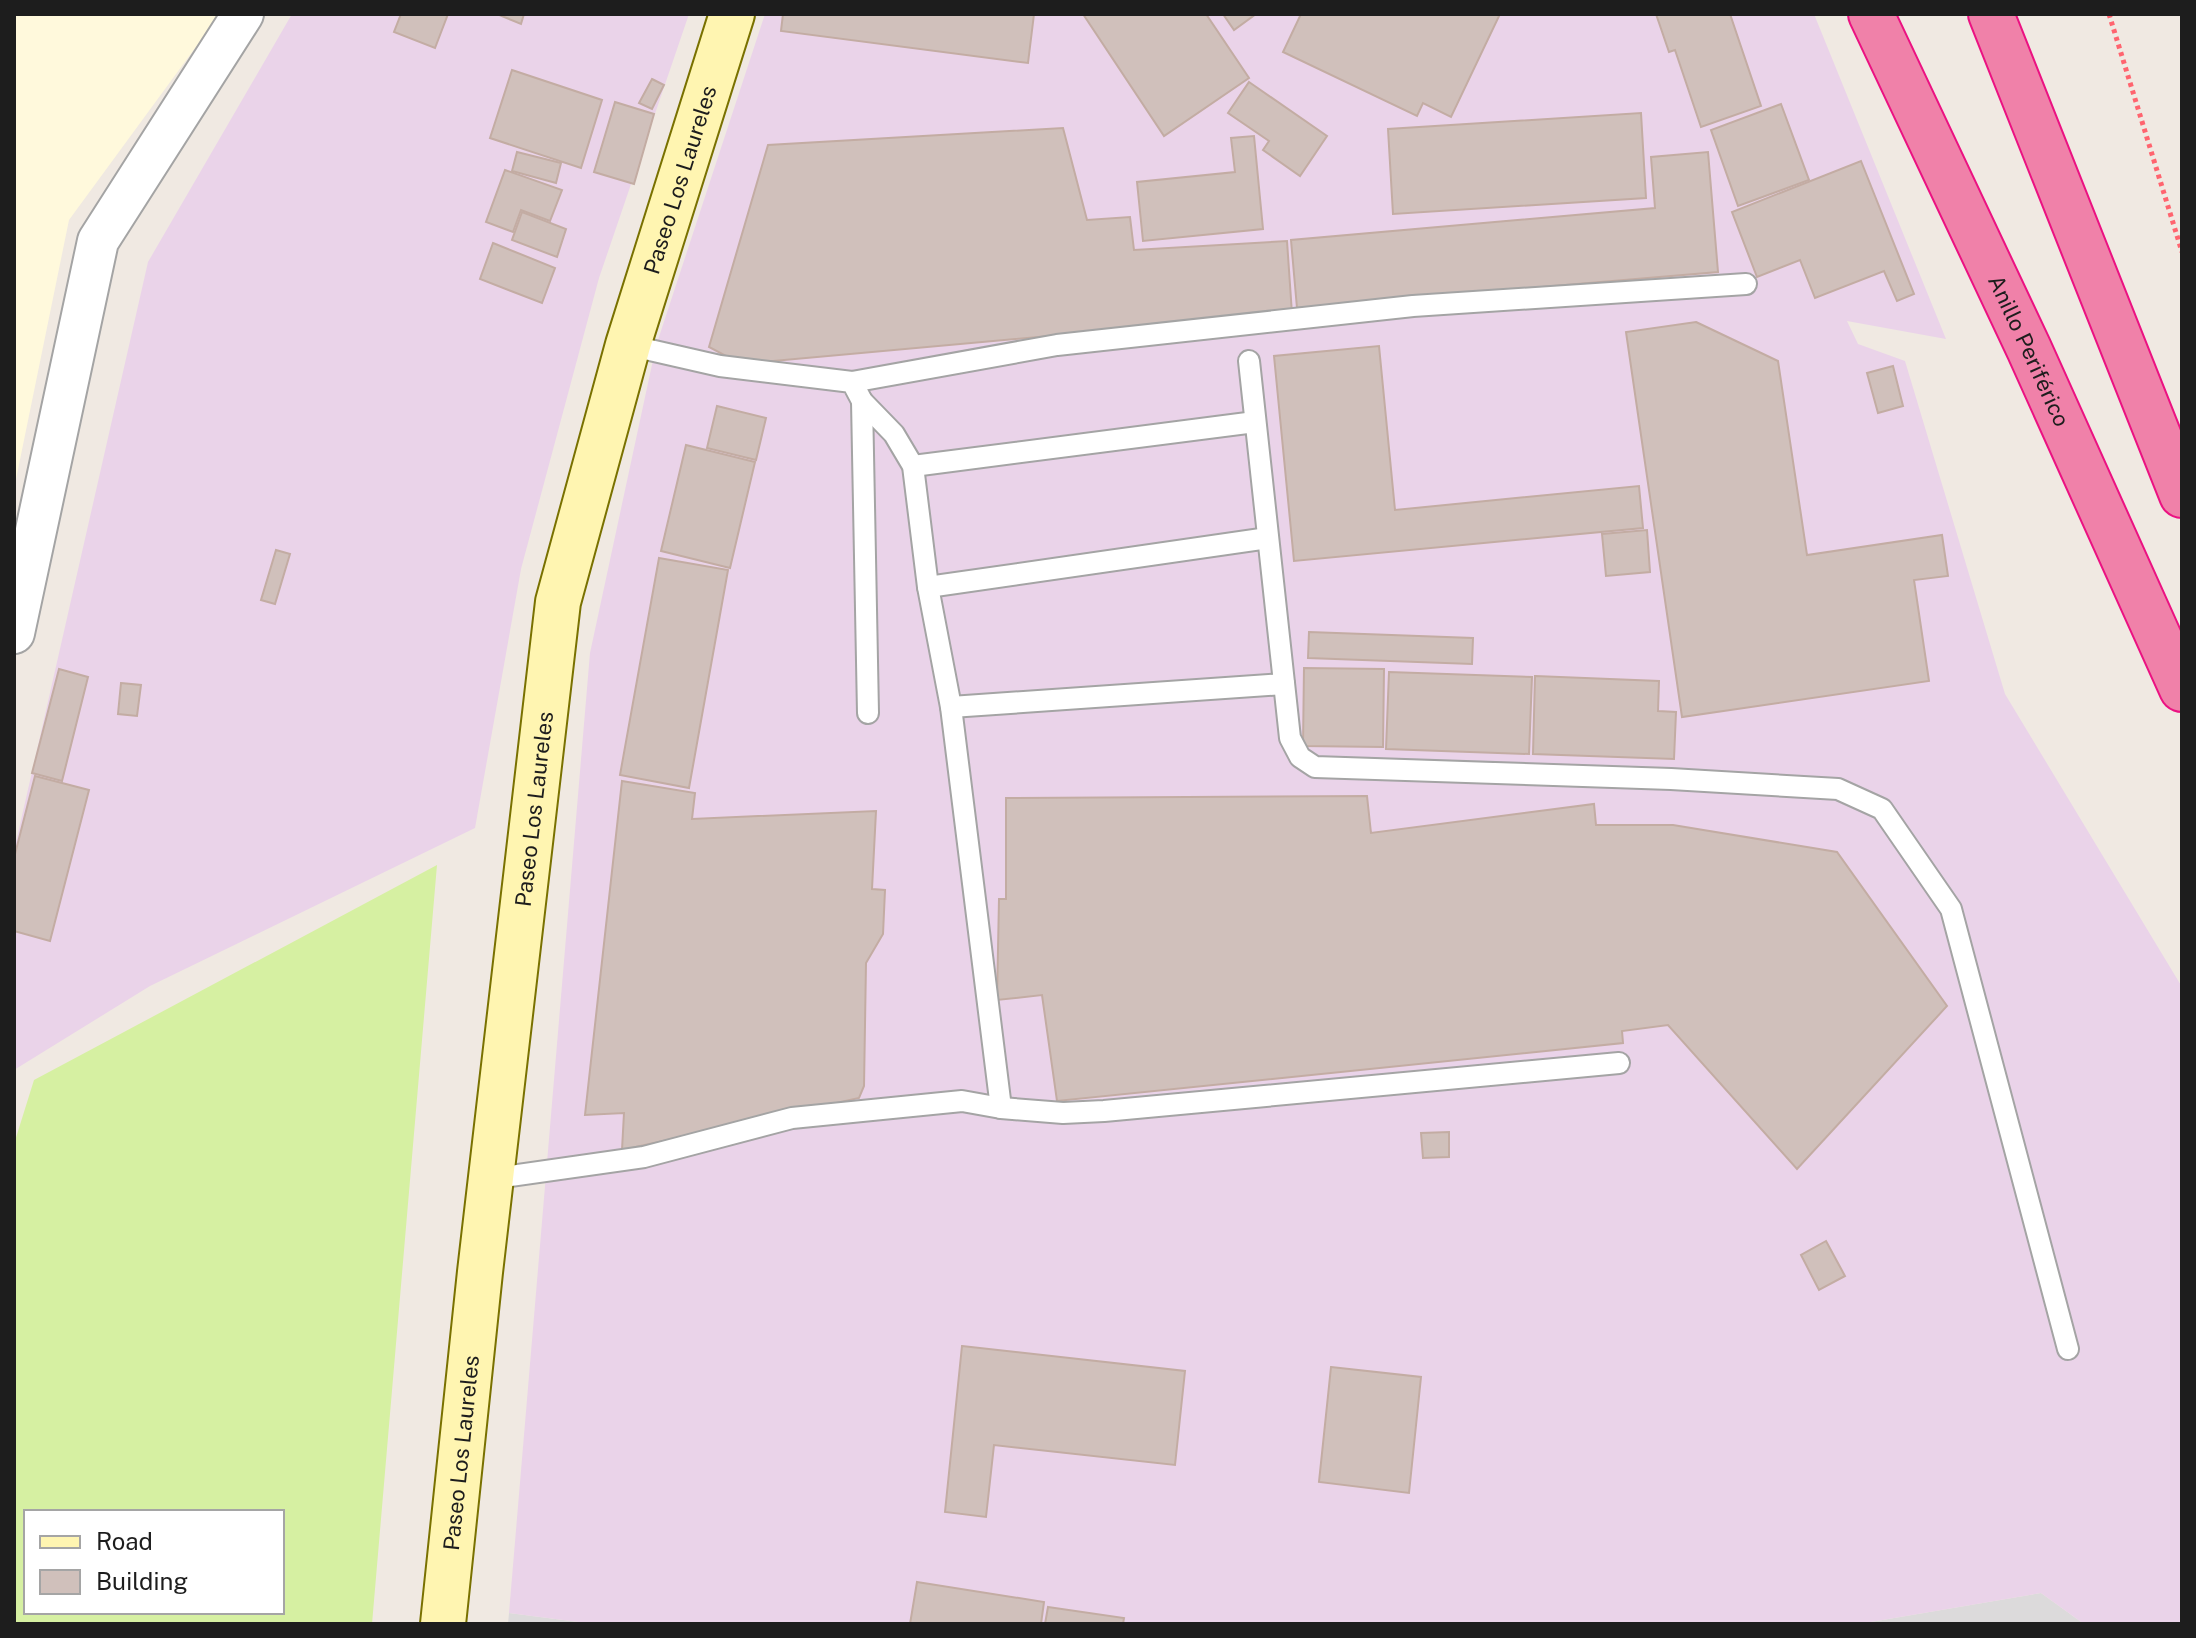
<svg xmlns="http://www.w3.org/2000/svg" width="2196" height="1638" font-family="'Public Sans',sans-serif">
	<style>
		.residential { fill: #dcdadb }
		.industrial { fill: #ead3e9 }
		.education { fill: #fff9dc }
		.grass { fill: #d6f0a2; fill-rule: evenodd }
		.building { fill: #d0c0bb; stroke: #c3aca3; stroke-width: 2 }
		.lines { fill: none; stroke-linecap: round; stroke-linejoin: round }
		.lane-casing { stroke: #a4a4a4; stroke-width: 24 }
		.street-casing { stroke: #a4a4a4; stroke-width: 44 }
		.secondary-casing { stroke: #797100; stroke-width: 48 }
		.highway-casing { stroke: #eb1282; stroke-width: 48 }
		.path { stroke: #ff646f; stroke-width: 5; stroke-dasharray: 4 4; stroke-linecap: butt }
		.lane { stroke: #fff; stroke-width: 20 }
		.street { stroke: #fff; stroke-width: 40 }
		.secondary { stroke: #fff5b1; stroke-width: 44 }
		.highway { stroke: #f081a9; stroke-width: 44 }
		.labels { text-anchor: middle; stroke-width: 6; stroke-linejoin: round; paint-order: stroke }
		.street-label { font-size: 22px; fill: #1d1d1d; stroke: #fff }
	</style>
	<rect width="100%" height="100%" fill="#f0e9e2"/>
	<g class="residential">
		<path d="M2041,1593l43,31h-225z"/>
		<path d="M509,1613l85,11h-86z"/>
	</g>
	<g class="industrial">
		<path d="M292,14h397l-90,264 -78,291 -46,259 -325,158 -136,84v-219l134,-589z"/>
		<path d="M765,14h1049l132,325 -99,-18 11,23 47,17 100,333 177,293v637h-98l-43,-31 -182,31h-1265l-85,-11 81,-960 66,-307z"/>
	</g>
	<path class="education" d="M14,14h206l-151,206 -55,269z"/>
	<path class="grass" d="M437,865l-65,759h-358v-480l20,-64zM26,1512h256v100h-256z"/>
	<g class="building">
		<path d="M401,14h47l-13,34 -41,-16z"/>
		<path d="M497,14h27l-3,10z"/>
		<path d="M783,14h251l-6,49 -247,-32z"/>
		<path d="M1083,14h123l43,64 -85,58z"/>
		<path d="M1223,14h33l-22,16z"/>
		<path d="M1301,14h199l-49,103 -28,-14 -6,13 -134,-64z"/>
		<path d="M1656,14h74l31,92 -60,21 -26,-77 -6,2z"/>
		<path d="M512,70l90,30 -21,68 -91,-30z"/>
		<path d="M652,79l12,6 -12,24 -13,-6z"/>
		<path d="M1249,82l78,54 -27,40 -37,-26 6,-9 -41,-28z"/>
		<path d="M615,102l39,12 -20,70 -40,-12z"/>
		<path d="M1781,104l28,76 -71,26 -27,-76z"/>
		<path d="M1641,113l5,85 -253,16 -5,-85z"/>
		<path d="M1063,128l24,92 43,-3 4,33 153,-9 5,73 -551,50 -32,-17 59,-202z"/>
		<path d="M1254,136l9,93 -120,12 -6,-59 98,-10 -4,-34z"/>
		<path d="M517,152l44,11 -5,20 -44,-12z"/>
		<path d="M1708,152l10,120 -421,36 -6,-68 364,-32 -4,-51z"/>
		<path d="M1861,161l53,133 -17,7 -13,-30 -69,27 -15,-38 -43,17 -25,-65z"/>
		<path d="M505,170l57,20 -12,31 -29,-11 -8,22 -27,-10z"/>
		<path d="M522,212l44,17 -9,28 -45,-17z"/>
		<path d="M493,243l62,25 -13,35 -62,-24z"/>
		<path d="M1696,322l82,39 29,194 135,-20 6,41 -34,4 15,101 -247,36 -56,-385z"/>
		<path d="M1379,346l16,164 244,-24 4,42 -349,33 -20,-205z"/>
		<path d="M1893,366l10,40 -25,7 -11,-40z"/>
		<path d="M717,406l49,12 -10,42 -49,-12z"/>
		<path d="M686,445l69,17 -25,106 -69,-17z"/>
		<path d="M1647,530l3,42 -44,4 -4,-42z"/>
		<path d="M276,550l14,4 -15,50 -14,-4z"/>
		<path d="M659,558l69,12 -39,218 -69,-13z"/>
		<path d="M1309,632l164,6 -1,26 -164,-6z"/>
		<path d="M1304,668l80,1 -1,78 -80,-1z"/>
		<path d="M59,669l29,8 -26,104 -30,-8z"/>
		<path d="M1389,672l143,5 -3,77 -143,-5z"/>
		<path d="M1535,676l124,5 -1,30 18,1 -2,47 -141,-5z"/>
		<path d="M121,683l20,2 -4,31 -19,-2z"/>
		<path d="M35,776l54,14 -39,151 -36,-10v-73z"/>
		<path d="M622,781l73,12 -3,26 184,-8 -4,78 13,1 -2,44 -17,29 -2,123 -5,12 -237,52 2,-37 -39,2z"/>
		<path d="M1367,796l4,37 223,-29 2,21h77l164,27 110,154 -150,163 -129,-144 -46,6 1,12 -566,58 -15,-106 -45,5 2,-101h7v-101z"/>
		<path d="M1449,1132v25l-26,1 -2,-25z"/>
		<path d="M1826,1241l19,35 -26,14 -18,-35z"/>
		<path d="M962,1346l223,25 -10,94 -181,-20 -8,72 -41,-5z"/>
		<path d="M1331,1367l90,10 -12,116 -90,-11z"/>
		<path d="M917,1582l127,20 -3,22h-131z"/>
		<path d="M1048,1607l76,11 -1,6h-78z"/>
	</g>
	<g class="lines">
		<defs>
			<g id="lane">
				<path d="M628,345l92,21 132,16 10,19 32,33 19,32 15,121 23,120 50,401"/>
				<path d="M1249,361l41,377 10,19 15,10 356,12 167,10 44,20 69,100 117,440"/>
				<path d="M852,382l205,-37 356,-39 333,-22"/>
				<path d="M862,401l6,312"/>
				<path d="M913,466l342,-44"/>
				<path d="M928,587l340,-49"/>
				<path d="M951,707l333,-23"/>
				<path d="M490,1179l154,-22 148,-39 170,-17 39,7 62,5 41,-2 515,-48"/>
			</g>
			<path id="street" d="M14,633l84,-392 145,-227"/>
			<g id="secondary">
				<path id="s1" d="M443,1624l37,-352 78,-670 70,-257 104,-331"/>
			</g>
			<g id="highway">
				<path id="s2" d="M1871,14l158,335 153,340"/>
				<path d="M1991,14l191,481"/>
			</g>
		</defs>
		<use href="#lane" class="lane-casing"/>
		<use href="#street" class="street-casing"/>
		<use href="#secondary" class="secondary-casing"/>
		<use href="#highway" class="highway-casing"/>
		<path class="path" d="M2109,14l73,238"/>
		<use href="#lane" class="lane"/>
		<use href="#street" class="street"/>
		<use href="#secondary" class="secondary"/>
		<use href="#highway" class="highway"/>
	</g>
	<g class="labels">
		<g class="street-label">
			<text dy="8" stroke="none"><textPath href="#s1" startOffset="1468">Paseo Los Laureles</textPath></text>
			<text dy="8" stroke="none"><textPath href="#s2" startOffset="372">Anillo Periférico</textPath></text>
			<text dy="8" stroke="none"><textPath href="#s1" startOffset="820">Paseo Los Laureles</textPath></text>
			<text dy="8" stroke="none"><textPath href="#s1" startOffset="172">Paseo Los Laureles</textPath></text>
		</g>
	</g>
	<rect width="2196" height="1638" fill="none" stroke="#1d1d1d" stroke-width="32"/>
	<rect x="24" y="1510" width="260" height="104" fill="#ffffff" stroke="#a5a5a5" stroke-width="2"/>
	<rect x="40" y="1536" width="40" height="12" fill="#fff5b1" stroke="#a5a5a5" stroke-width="2"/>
	<text x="96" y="1550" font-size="24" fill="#1d1d1d">Road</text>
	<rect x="40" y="1570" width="40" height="24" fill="#d0c0bb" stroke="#a5a5a5" stroke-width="2"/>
	<text x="96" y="1590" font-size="24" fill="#1d1d1d">Building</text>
</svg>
